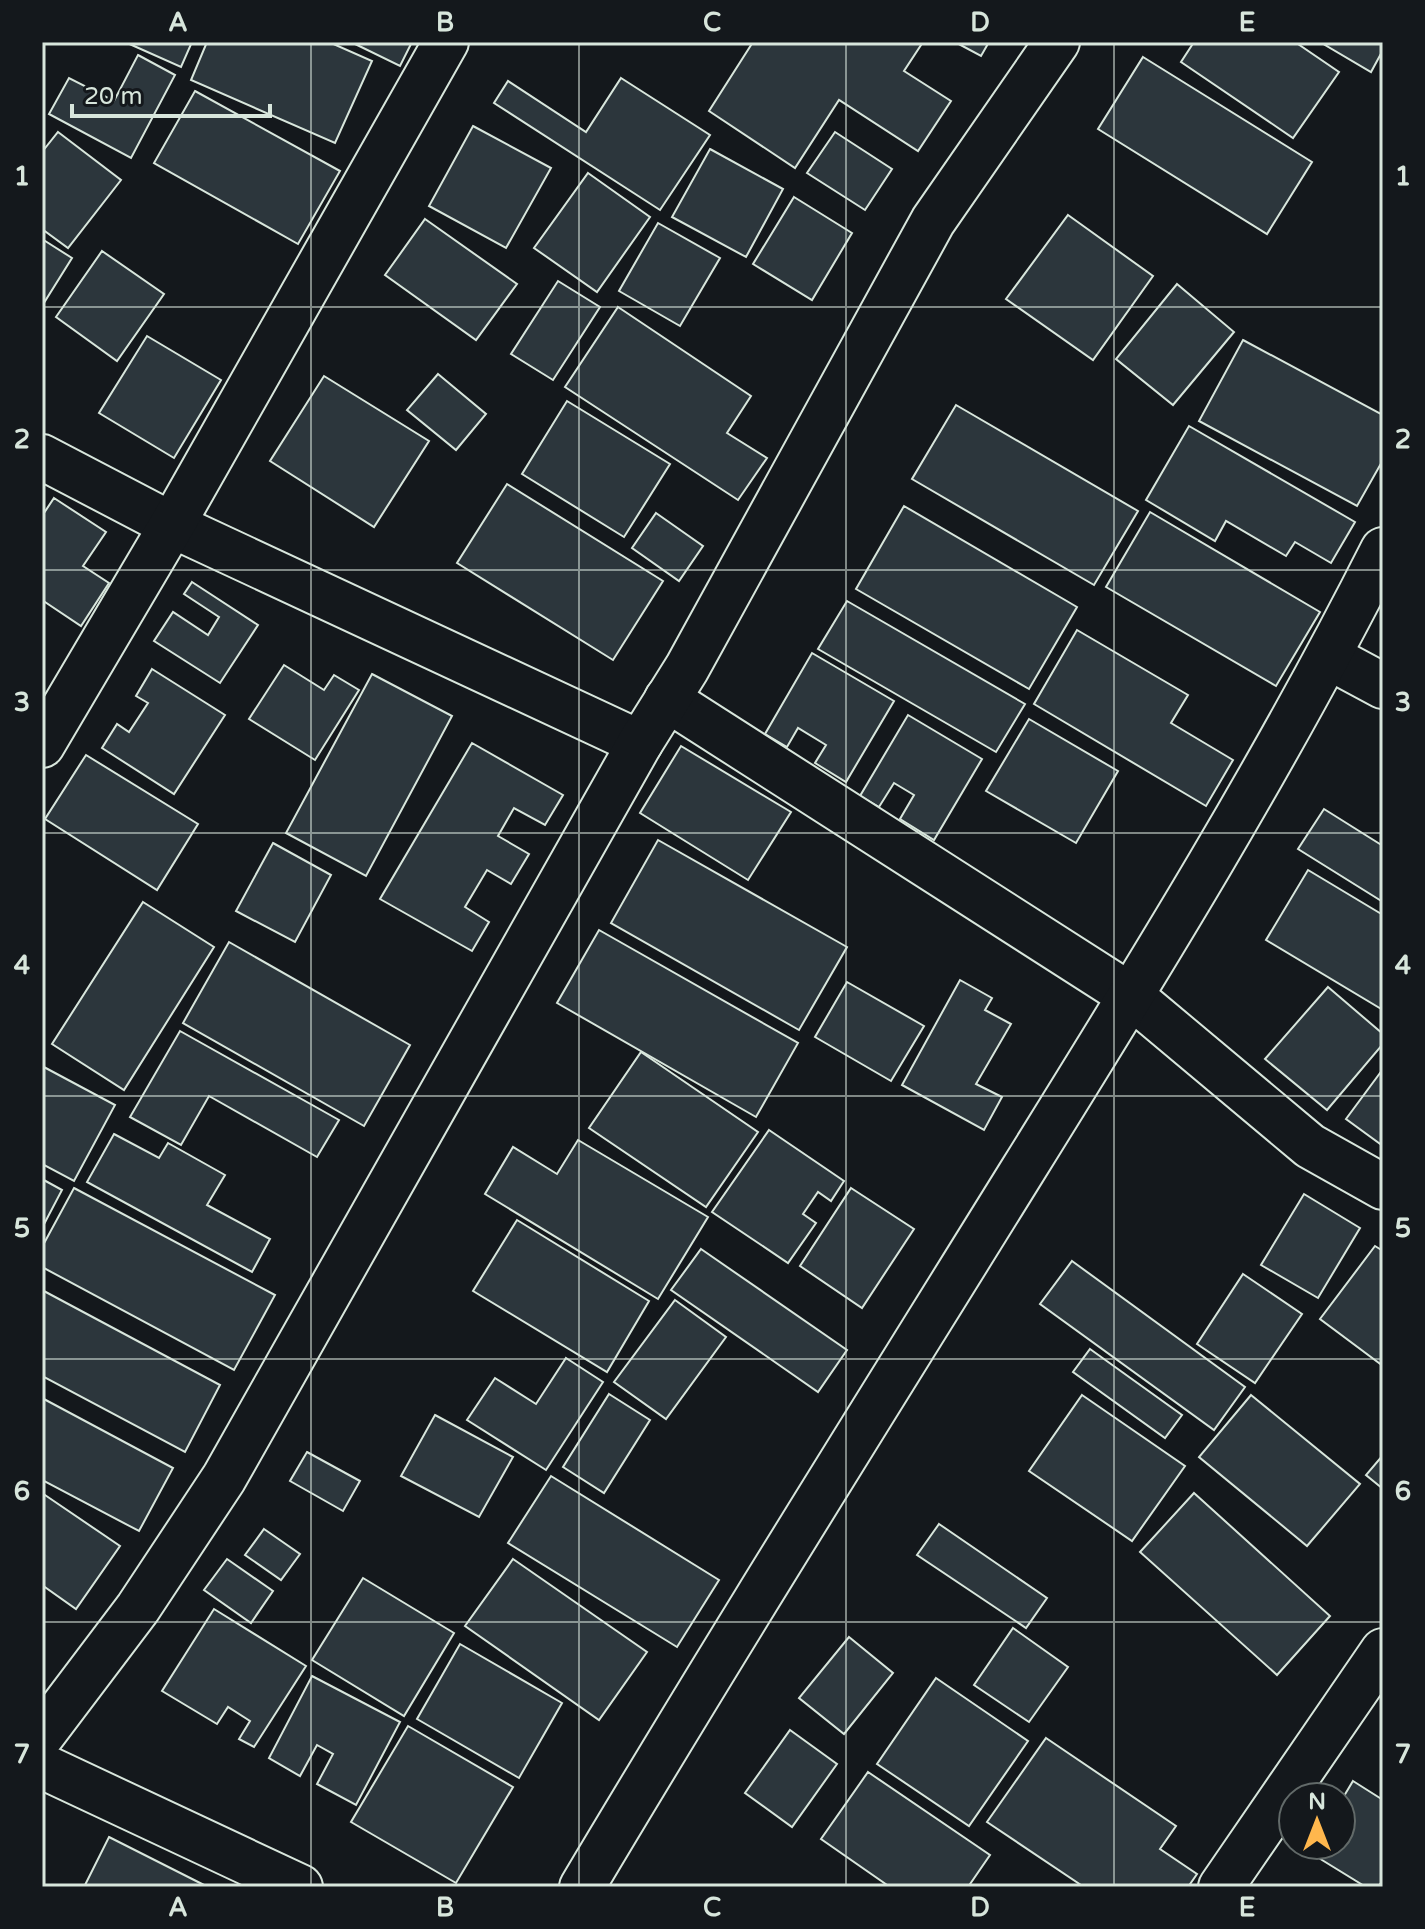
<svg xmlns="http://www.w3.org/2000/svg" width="1425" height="1929" font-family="'Varela Round',sans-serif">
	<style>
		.building { fill: #2c363c; stroke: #d8e6dc; stroke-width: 2 }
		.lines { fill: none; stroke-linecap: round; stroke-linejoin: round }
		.minor-casing { stroke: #d8e6dc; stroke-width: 48 }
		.minor { stroke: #14181c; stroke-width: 44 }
		.grid { fill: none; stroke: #d8e6dc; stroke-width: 2; stroke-opacity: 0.55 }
		.neatline { fill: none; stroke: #d8e6dc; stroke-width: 3 }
		.grid-label { font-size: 26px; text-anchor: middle; font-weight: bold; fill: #d8e6dc }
	</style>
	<rect width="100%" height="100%" fill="#14181c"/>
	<g class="building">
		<path d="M125,42h67l-11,25z"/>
		<path d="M207,42h122l43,19 -37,82 -144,-63z"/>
		<path d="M351,42h61l-12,24z"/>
		<path d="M753,42h170l-19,29 47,30 -33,50 -79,-51 -44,68 -86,-57z"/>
		<path d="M955,42h34l-8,14z"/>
		<path d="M1194,42h101l44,30 -46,66 -112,-76z"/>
		<path d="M1320,42h63v8l-12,22z"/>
		<path d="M138,55l37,20 -44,83 -82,-44 20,-36 45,23z"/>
		<path d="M1143,57l169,105 -45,72 -169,-105z"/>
		<path d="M621,78l89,57 -50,75 -166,-107 14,-22 78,51z"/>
		<path d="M195,91l145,80 -42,73 -144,-81z"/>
		<path d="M473,126l78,42 -45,80 -77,-42z"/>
		<path d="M58,132l63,48 -53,68 -26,-19v-77z"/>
		<path d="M835,132l57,37 -27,41 -58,-37z"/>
		<path d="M710,149l73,40 -37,68 -74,-40z"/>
		<path d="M588,173l62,44 -53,75 -63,-44z"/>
		<path d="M794,197l58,36 -40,67 -59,-36z"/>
		<path d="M1068,215l85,61 -60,84 -87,-61z"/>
		<path d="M425,219l92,65 -41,56 -91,-65z"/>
		<path d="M658,223l62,35 -40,68 -61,-35z"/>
		<path d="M42,239l30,19 -30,48z"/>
		<path d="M102,251l62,43 -47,67 -61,-44z"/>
		<path d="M558,281l42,26 -47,73 -42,-26z"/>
		<path d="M1177,284l57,48 -61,73 -57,-46z"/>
		<path d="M618,307l133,89 -24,37 40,25 -29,42 -173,-113z"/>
		<path d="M147,336l74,44 -47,78 -75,-45z"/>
		<path d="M1243,340l140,75v45l-26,46 -158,-85z"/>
		<path d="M438,374l48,40 -30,36 -49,-40z"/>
		<path d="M324,376l105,65 -55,86 -104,-66z"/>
		<path d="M567,401l103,63 -46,73 -102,-63z"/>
		<path d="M956,405l182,106 -44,74 -182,-106z"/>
		<path d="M1189,426l166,96 -24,41 -36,-21 -9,14 -60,-35 -11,20 -69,-41z"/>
		<path d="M507,484l156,97 -50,79 -156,-97z"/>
		<path d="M54,498l52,34 -23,34 26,17 -28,43 -39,-26v-84z"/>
		<path d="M904,506l173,101 -48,82 -173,-100z"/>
		<path d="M1150,512l170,100 -44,74 -170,-99z"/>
		<path d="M656,513l47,33 -24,35 -47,-33z"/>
		<path d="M192,582l66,43 -38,58 -66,-42 19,-29 35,23 11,-18 -35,-23z"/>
		<path d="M847,601l178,103 -29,48 -178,-103z"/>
		<path d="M1077,630l111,65 -17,28 62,37 -27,46 -172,-102z"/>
		<path d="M812,653l82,48 -48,81 -31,-19 11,-18 -28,-17 -11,19 -22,-13z"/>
		<path d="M284,665l40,25 10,-15 25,15 -44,70 -66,-41z"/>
		<path d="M152,669l73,46 -51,79 -72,-46 15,-24 12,8 19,-29 -12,-7z"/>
		<path d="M372,674l80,42 -86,160 -80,-43z"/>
		<path d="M908,715l74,44 -48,81 -34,-21 14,-24 -20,-12 -15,24 -19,-11z"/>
		<path d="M1029,719l89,52 -42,72 -90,-52z"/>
		<path d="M472,743l91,52 -18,30 -31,-17 -16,28 31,18 -18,30 -24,-14 -22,37 24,15 -17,29 -92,-52z"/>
		<path d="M681,746l110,66 -43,68 -108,-67z"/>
		<path d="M86,755l112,69 -41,66 -112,-71z"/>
		<path d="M1324,809l59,37v56l-85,-53z"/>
		<path d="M658,840l189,107 -48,83 -188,-107z"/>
		<path d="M273,843l58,32 -36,67 -59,-31z"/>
		<path d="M1308,870l75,45v95l-117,-70z"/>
		<path d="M143,902l71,45 -90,143 -72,-46z"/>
		<path d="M599,930l199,113 -42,74 -199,-114z"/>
		<path d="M229,942l181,103 -46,81 -181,-103z"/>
		<path d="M960,980l32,18 -7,12 26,14 -35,60 26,13 -18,33 -82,-45z"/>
		<path d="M847,982l77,44 -33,55 -76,-44z"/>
		<path d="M1328,987l55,47v10l-56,66 -62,-51z"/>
		<path d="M180,1031l159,89 -22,37 -108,-61 -28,49 -51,-28z"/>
		<path d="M641,1052l117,80 -52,75 -117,-79z"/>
		<path d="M42,1066l73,39 -41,76 -32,-17z"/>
		<path d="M1383,1069v77l-37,-27z"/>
		<path d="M769,1130l75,51 -13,20 -13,-9 -15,22 13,9 -28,40 -76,-51z"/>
		<path d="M114,1134l45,24 9,-15 57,32 -18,30 63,34 -18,33 -165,-90z"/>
		<path d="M578,1140l130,77 -50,82 -173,-105 28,-47 44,27z"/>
		<path d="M42,1179l20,11 -20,38z"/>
		<path d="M74,1188l201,107 -41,75 -192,-103v-20z"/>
		<path d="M851,1188l63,41 -52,79 -62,-42z"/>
		<path d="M1304,1194l56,34 -42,70 -57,-33z"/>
		<path d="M517,1220l132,81 -42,71 -134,-81z"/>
		<path d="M1375,1246l8,5v115l-63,-47z"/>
		<path d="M701,1249l146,101 -29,42 -147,-102z"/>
		<path d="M1072,1261l173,126 -31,43 -174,-126z"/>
		<path d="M1243,1274l59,40 -47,69 -58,-39z"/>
		<path d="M42,1290l178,95 -35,67 -143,-76z"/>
		<path d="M675,1300l51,37 -60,82 -52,-37z"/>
		<path d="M1090,1349l92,66 -17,23 -92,-66z"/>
		<path d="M566,1358l37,24 -57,88 -79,-50 28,-42 41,26z"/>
		<path d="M609,1394l41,26 -46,73 -41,-26z"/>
		<path d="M1082,1395l103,71 -53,75 -103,-70z"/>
		<path d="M1251,1395l109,89 -53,62 -108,-89z"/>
		<path d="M42,1398l131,70 -34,63 -97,-51z"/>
		<path d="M435,1415l78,42 -34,60 -78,-41z"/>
		<path d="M307,1452l53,29 -17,30 -53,-30z"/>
		<path d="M1383,1455v34l-17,-14z"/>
		<path d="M551,1476l168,104 -42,67 -169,-104z"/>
		<path d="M42,1493l78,53 -44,63 -34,-24z"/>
		<path d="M1194,1493l136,123 -53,59 -137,-123z"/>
		<path d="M939,1524l108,74 -21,30 -109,-73z"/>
		<path d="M264,1529l36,25 -19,26 -36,-25z"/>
		<path d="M227,1559l46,32 -22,32 -47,-33z"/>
		<path d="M513,1559l134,93 -48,68 -134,-94z"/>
		<path d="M363,1578l91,55 -50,83 -92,-56z"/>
		<path d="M214,1609l92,57 -52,81 -15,-8 11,-18 -22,-14 -11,17 -55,-33z"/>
		<path d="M1013,1628l55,39 -39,55 -55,-37z"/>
		<path d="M849,1637l44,36 -49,61 -45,-36z"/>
		<path d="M460,1644l102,59 -43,75 -102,-59z"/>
		<path d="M312,1676l88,46 -44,83 -39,-21 16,-30 -16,-9 -17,31 -31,-18z"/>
		<path d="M936,1678l92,63 -59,85 -92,-62z"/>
		<path d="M408,1726l105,61 -57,96 -105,-61z"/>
		<path d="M790,1730l47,34 -45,63 -47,-34z"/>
		<path d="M1046,1738l130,88 -16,23 37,25 -9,13h-104l-97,-65z"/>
		<path d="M868,1772l122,83 -22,32h-78l-69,-48z"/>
		<path d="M1353,1781l30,19v80l-5,7h-12l-57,-35 4,-7h28v-44z"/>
		<path d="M109,1837l99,50h-124z"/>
	</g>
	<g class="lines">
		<defs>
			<g id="minor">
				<path d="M42,457l130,68 468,218"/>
				<path d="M1329,657l54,29"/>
				<path d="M667,699l464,297 179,150 73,41"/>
				<path d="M42,745l130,-220 274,-483"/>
				<path d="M42,1735l96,-127 86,-130 416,-735 47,-75 246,-447 124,-179"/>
				<path d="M42,1766l258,121"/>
				<path d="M582,1887c143,-240 292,-477 439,-714 127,-204 254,-409 362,-623"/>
				<path d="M1221,1887l162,-236"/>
			</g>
		</defs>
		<use href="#minor" class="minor-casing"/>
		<use href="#minor" class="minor"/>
	</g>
	<path class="grid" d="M311,42v1845M579,42v1845M846,42v1845M1114,42v1845M42,307h1341M42,570h1341M42,833h1341M42,1096h1341M42,1359h1341M42,1622h1341"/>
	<rect width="1425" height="1929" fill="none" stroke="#14181c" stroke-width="88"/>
	<g transform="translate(1317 1821)"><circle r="38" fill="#14181c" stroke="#626a69" stroke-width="2"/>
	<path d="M0-6L14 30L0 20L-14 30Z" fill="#ffb74d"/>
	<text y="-12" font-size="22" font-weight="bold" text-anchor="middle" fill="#d8e6dc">N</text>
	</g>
	<path d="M72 104v12h198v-12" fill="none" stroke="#d8e6dc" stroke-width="4"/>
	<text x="84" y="104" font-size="24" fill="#d8e6dc" stroke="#14181c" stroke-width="6" paint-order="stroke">20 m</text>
	<rect x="44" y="44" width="1337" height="1841" class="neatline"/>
	<g class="grid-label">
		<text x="178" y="31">A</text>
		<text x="445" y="31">B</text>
		<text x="712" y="31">C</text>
		<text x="980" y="31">D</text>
		<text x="1247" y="31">E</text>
		<text x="22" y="185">1</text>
		<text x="1403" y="185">1</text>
		<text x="22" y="448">2</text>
		<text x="1403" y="448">2</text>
		<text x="22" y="711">3</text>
		<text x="1403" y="711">3</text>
		<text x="22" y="974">4</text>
		<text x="1403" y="974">4</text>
		<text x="22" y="1237">5</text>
		<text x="1403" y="1237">5</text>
		<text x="22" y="1500">6</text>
		<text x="1403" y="1500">6</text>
		<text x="22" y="1763">7</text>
		<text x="1403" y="1763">7</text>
		<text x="178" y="1916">A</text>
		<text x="445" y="1916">B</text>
		<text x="712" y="1916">C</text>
		<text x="980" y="1916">D</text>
		<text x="1247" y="1916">E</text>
	</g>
</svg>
